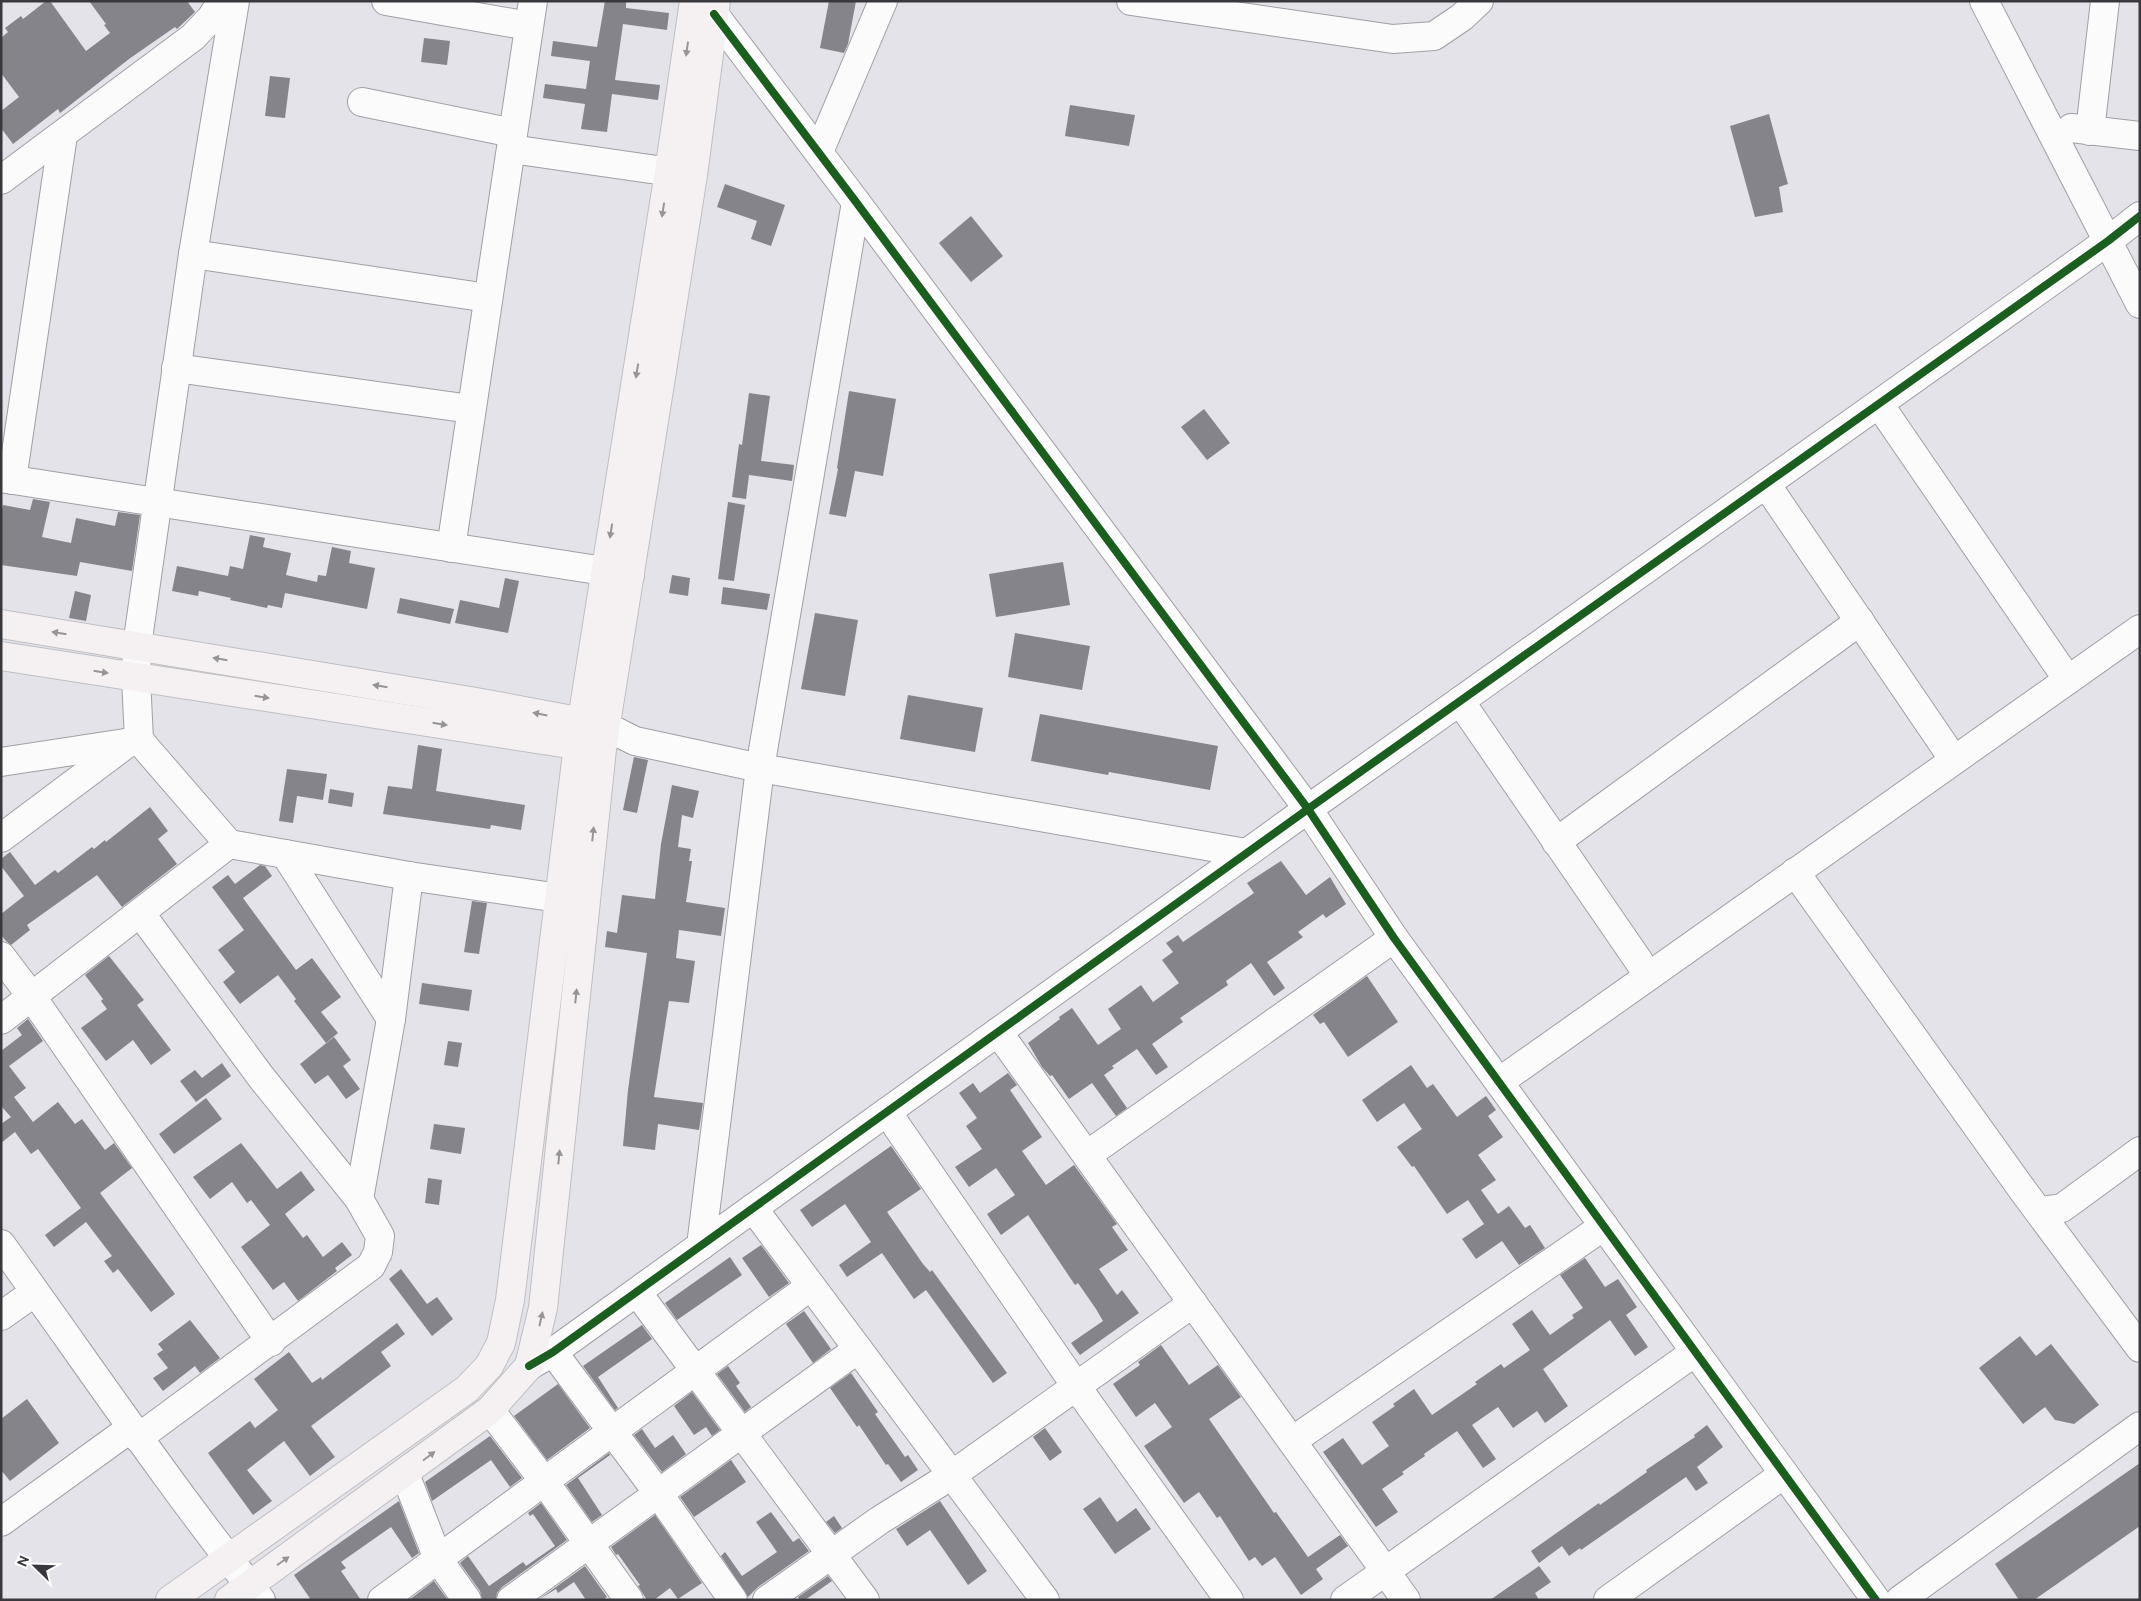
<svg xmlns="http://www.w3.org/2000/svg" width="2141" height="1601" font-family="Ubuntu,sans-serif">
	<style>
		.building { fill: #85848a }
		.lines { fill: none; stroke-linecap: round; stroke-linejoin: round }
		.minor-casing { stroke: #a09fa4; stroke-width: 30 }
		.major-casing { stroke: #bfbec2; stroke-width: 30 }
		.minor { stroke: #fbfbfc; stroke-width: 28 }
		.major { stroke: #f5f1f3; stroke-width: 28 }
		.cycleway-casing { stroke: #fff; stroke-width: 11 }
		.cycleway { stroke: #1b5e20; stroke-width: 8 }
		.oneway { fill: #979498 }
	</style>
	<rect width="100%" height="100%" fill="#e4e3ea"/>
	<g class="building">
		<path d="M46,1h4l36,50 24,-18 -6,-8 2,-1 -17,-23h98l8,11 -18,17 -2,-2 -46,32 -69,54 -2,-4 -45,35 -12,-16v-17l18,-14 -18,-24v-35l7,-6 -3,-4 16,-12 2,3z"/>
		<path d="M605,1h21v7l43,5 -2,17 -44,-6 -8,56 45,5 -2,15 -46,-6 -5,38 -26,-3 4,-25 -42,-6 2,-14 41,5 4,-28 -39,-5 2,-15 44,6z"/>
		<path d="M829,1h27l-8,43 -4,9 -24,-5z"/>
		<path d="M424,38l26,3 -3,24 -26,-3z"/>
		<path d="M270,76l20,2 -5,40 -20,-2z"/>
		<path d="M1070,105l65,10 -6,31 -64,-10z"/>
		<path d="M1769,114l19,70 -9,3 4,25 -28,5 -25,-91z"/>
		<path d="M725,184l60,21 -14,41 -20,-7 6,-18 -40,-14z"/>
		<path d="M971,216l32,40 -32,26 -32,-39z"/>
		<path d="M849,391l47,8 -13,77 -28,-5 -9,46 -17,-3 9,-45 -1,-1z"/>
		<path d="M749,393l21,3 -9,65 33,4 -2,16 -43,-6 -3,24 -14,-2 7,-53 3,1z"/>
		<path d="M1204,409l26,34 -23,17 -26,-33z"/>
		<path d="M33,499l17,3 -8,35 29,6 5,-25 39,8 3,-14 22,3 -8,56 -52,-9 -3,14 -76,-11v-52l2,-8 27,5z"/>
		<path d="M728,502l17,3 -11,76 -16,-2z"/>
		<path d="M250,535l15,3 -2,9 28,6 -5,22 31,7 1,-7 8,1 6,-29 19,4 -2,12 26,5 -8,41 -82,-16 -3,15 -14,-3 -1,3 -37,-8 1,-2 -32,-7 -1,5 -26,-5 5,-25 51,10 2,-10 13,3z"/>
		<path d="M1063,562l7,43 -74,12 -7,-43z"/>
		<path d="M672,575l18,3 -2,18 -19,-3z"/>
		<path d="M505,578l14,3 -11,52 -53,-10 5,-23 39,8z"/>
		<path d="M723,587l47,7 -3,16 -46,-6z"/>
		<path d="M75,591l16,4 -5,26 -17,-3z"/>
		<path d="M400,598l54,11 -4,15 -53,-11z"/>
		<path d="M815,613l43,7 -13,76 -44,-7z"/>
		<path d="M1015,633l75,13 -8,44 -74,-13z"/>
		<path d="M908,695l75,13 -8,44 -75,-13z"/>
		<path d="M1040,714l178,32 -8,44 -101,-18 -1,3 -77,-14z"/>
		<path d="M418,745l24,4 -6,42 89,14 -4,25 -30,-5 -1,4 -107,-15 5,-28 24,3z"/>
		<path d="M634,757l14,3 -11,53 -14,-3z"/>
		<path d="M287,769l40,5 -4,26 -26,-4 -4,27 -14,-2z"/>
		<path d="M672,785l27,6 -6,27 -11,-3 -4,32 13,2 -2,12h3l-6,41 39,6 -4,28 -42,-6 -3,28 19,3 -6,42 -20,-2 -15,96 49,6 -4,27 -41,-6 -3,26 -32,-4 5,-56 19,-137 -42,-6 2,-16 10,2 5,-38 33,4 6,-55z"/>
		<path d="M330,789l24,4 -2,14 -24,-4z"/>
		<path d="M150,807l18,24 -10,8 19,25 -55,43 -25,-32 -70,50 3,5 -19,15 -5,-4 -5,-6v-21l23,-18 -23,-30v-7l9,-7 25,33 20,-15 3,3 34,-26 2,2 11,-9 1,2z"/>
		<path d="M1281,861l25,34 24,-18 16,27 -20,14 -3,-4 -25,18 5,5 -36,25 18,26 -11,8 -23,-33 -25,18 2,4 -48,33 3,4 -31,22 16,23 -12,8 -19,-26 -25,17 2,2 -10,7 23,33 -11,8 -24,-33 -23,16 -17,-24 -2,1 -8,-9 -14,-24 32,-24 -1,-2 13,-9 26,37 23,-16 -13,-20 33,-24 12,17 26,-19 -17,-23 11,-8 -7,-9 12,-8 5,7 71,-49 -7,-10z"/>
		<path d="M260,865l5,1 7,10 -29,22 53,72 16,-12 29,39 -20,15 17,21 -12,10 -32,-42 2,-2 -18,-24 -38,29 -17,-22 12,-10 -17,-22 26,-20 -32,-43 16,-12 7,9z"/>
		<path d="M472,901l15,2 -8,51 -15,-2z"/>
		<path d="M109,956l35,44 -7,5 34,45 -20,15 -18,-25 -27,21 -25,-33 26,-19 -6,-8 2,-2 -18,-24z"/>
		<path d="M1367,976l31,46 -50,35 -24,-35 -4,2 -7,-9z"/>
		<path d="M422,983l50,7 -3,21 -50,-7z"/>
		<path d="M28,1019l15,22 -34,25 17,22 -12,9 19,25 25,-20 17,22 7,-5 23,31 9,-7 18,25 -32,25 75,101 -24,18 -33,-43 -5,4 -9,-12 8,-5 -26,-34 -32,25 -9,-12 36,-27 -43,-59 -7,5 -16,-22 -14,11v-19l10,-7 -10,-11v-55l21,-16 -5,-7z"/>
		<path d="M334,1037l17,23 -8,6 17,23 -14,10 -18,-24 -13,9 -15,-20z"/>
		<path d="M448,1041l14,2 -4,24 -14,-2z"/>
		<path d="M222,1063l9,13 -35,26 -16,-21 15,-11 7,8z"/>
		<path d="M1411,1065l16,23 6,-4 24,33 29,-21 10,14 -8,6 15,21 -25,18 18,25 -15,10 17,24 11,-8 16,22 5,-3 15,23 -26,17 -17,-24 -26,18 -14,-20 22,-15 -16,-24 -21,14 -33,-48 -2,1 -15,-20 25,-18 -18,-26 -27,19 -15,-22z"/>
		<path d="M1008,1073l9,12 -7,5 32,47 -20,14 24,34 28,-20 43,59 -5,3 16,23 -29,19 18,26 5,-5 17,23 -59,42 -9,-12 32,-22 -7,-12 -18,-26 -3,2 -47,-70 -27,20 -14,-21 28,-19 -19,-27 -27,19 -14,-20 27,-18 -16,-23 11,-8 -18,-25 14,-10 7,10z"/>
		<path d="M206,1098l16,21 -48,35 -15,-20z"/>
		<path d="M434,1124l31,4 -4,26 -31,-5z"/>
		<path d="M241,1143l36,46 24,-18 14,19 -30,24 18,24 4,-3 16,22 19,-15 10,13 -17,13 2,3 -39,30 -14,-19 -11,8 -32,-43 29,-22 -19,-25 -4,3 -15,-21 -22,17 -17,-22z"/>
		<path d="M891,1146l30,43 -34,23 36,52 7,8 2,-2 75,103 -14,10 -67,-93 -12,9 -32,-46 -35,24 -8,-12 32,-23 -26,-38 -33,23 -12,-17z"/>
		<path d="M428,1178l14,2 -3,25 -14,-2z"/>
		<path d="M761,1245l28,38 -20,14 -27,-39z"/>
		<path d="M730,1257l12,18 -65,45 -12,-17z"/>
		<path d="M1585,1258l20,29 13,-8 19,28 -11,8 22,32 -13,9 -25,-36 -67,49 25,37 -23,17 -8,-12 -24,17 -15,-21 -26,18 24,34 -13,9 -26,-37 -33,23 1,2 -23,16 2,2 -22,15 16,23 -22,15 -53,-75 20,-14 19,27 27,-19 -17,-24 23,-16 -2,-2 21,-15 18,26 45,-31 -2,-2 26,-18 3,4 26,-18 -18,-26 20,-14 18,25 24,-17 -2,-3 11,-7 -23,-33z"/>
		<path d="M401,1269l26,35 10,-7 16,22 -21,17 -43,-57z"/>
		<path d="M804,1311l27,38 -18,14 -27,-39z"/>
		<path d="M190,1320l30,38 -20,15 -5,-7 -32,25 -10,-13 15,-10 -11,-14 6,-4 -5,-6z"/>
		<path d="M397,1323l8,11 -24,18 10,14 -80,60 24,31 -25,19 -26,-35 -37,29 25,31 -19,14 -45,-62 42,-32 5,7 23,-18 -24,-31 35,-27 23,31 9,-6 1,3z"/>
		<path d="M642,1325l10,14 -54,38 20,31 -3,2 -32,-44z"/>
		<path d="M2020,1336l16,20 15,-12 48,61 -25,19 -19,-4 -10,-13 -22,17 -44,-56z"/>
		<path d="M1161,1345l28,40 29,-20 23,32 -32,22 65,94 2,-1 32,45 32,-22 8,11 -32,23 7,10 -22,16 -26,-38 -13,9 -7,-9 -6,4 -29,-45 -3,2 -18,-26 -15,11 -40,-57 28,-19 -17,-24 -19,14 -23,-33 27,-19 -2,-3z"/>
		<path d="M728,1366l12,17 -4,3 15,21 -6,5 -28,-38z"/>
		<path d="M851,1373l27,39 -3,2 30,43 3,-2 10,15 -17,12 -13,-18 -2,1 -27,-40 -2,2 -27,-39z"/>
		<path d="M558,1384l32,44 -43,32 -33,-44z"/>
		<path d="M692,1392l28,38 -8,6 -6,-9 -12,8 -20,-29z"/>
		<path d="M27,1399l32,44 -49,38 -9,-11v-51z"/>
		<path d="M1707,1425l16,22 -26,20 11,16 -12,8 -10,-14 -105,73 -1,-2 -11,8 -7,-10 -23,17 -8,-12 68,-48 1,2 47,-33 -1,-2 49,-33 -1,-2z"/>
		<path d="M1045,1428l17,24 -12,9 -17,-24z"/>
		<path d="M642,1429l13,19 18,-13 13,19 -24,18 -28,-37z"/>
		<path d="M490,1436l32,42 -12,9 -19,-27 -59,41 -7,-19z"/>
		<path d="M609,1453l1,2 -32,23 24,37 -10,7 -26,-37z"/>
		<path d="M731,1460l15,22 -52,35 -14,-20z"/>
		<path d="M2140,1463v63l-106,74h-15l-24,-36z"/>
		<path d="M1100,1497l17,25 19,-14 15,21 -36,25 -32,-45z"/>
		<path d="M399,1501l20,52 -7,5 -21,-31 -50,35 5,6 -5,3 20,29h-50l-17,-25z"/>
		<path d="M940,1501l47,70 -19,14 -38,-55 -23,16 -11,-17z"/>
		<path d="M541,1503l26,37 -65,47 -5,6 -1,7h-14l-2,-9 -20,-28 8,-7 21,30 34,-24 3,4 29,-20 -22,-32 -3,2 -2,-3z"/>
		<path d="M771,1512l22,30 6,-4 10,13 -51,36 -10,10 -27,-41 4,-4 17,24 35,-24 -21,-30z"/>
		<path d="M655,1515l47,68 -24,16 -8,-11 -16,12h-7l-9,-14 2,-1 -22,-31 -2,1 -5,-8z"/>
		<path d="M834,1516l8,12 -7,5 -9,-11z"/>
		<path d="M585,1566l22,31 -4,3h-17l-12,-18 -16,11 -2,-4 -18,11z"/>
		<path d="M1539,1566l12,16 -16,11 4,7h-49z"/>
		<path d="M828,1576l4,5 -27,19h-5l-2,-3z"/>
		<path d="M434,1581l14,19h-39z"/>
	</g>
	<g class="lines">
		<defs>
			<g id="minor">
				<path d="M386,1l143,25"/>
				<path d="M1131,1l262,38 41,-3 28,-19 17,-16"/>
				<path d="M1984,1l156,303"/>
				<path d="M714,14l142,188 452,607 86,129 482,662"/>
				<path d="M362,102l151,31"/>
				<path d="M2071,128l69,8"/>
				<path d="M2090,131l15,-130"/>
				<path d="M511,149l181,26"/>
				<path d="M819,152l64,-151"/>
				<path d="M1,180l192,-143 18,-19 11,-17"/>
				<path d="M193,254l295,44"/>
				<path d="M176,368l295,41"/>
				<path d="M1879,404l189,276"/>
				<path d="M1,478l629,97"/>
				<path d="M12,480l51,-345"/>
				<path d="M1766,484l188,276"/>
				<path d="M451,548l82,-547"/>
				<path d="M1460,701l189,275"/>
				<path d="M605,726l30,15 125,27 486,85"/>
				<path d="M1,762l124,-19"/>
				<path d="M1,838l128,-96"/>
				<path d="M1556,842l304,-221"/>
				<path d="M229,844l180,32 150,22"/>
				<path d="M285,854l106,165"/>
				<path d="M1795,872l229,320 116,156"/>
				<path d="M1,956l31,41 239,345"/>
				<path d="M1,1020l228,-176 -90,-104 -3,-62 1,-32 56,-392 42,-253"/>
				<path d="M998,1032l408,568"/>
				<path d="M1499,1082l641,-453"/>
				<path d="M887,1112l189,274 153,214"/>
				<path d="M1087,1155l307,-217"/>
				<path d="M359,1199l32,-180 18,-143"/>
				<path d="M753,1208l292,392"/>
				<path d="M2040,1211l22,-3 78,-57"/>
				<path d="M1,1244c86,119 168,241 260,356"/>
				<path d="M701,1246l59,-478 96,-566"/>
				<path d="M637,1292l228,308"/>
				<path d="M1,1316l34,-24"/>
				<path d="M553,1352l105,141 75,107"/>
				<path d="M529,1366l24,-14 755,-543 800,-568 32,-25"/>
				<path d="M490,1410l54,71 85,119"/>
				<path d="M138,1438l233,-172 7,-14 2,-16 -21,-37 -98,-122 -120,-163"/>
				<path d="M1292,1441l312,-215"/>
				<path d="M405,1474l33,85 29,41"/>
				<path d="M1,1522l130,-94"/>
				<path d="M382,1600l429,-314"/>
				<path d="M511,1600l347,-251"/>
				<path d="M767,1600l113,-80 72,-45 241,-172"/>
				<path d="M1345,1600l350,-248"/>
				<path d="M1608,1600l176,-126"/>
				<path d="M1900,1600l240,-174"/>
			</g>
			<g id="major">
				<path d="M1,624l475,78 123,23"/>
				<path d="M1,656l594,92"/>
				<path d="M170,1600l297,-211 22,-23 12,-23 9,-43 68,-555 91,-573 25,-171"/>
				<path d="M229,1600l261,-190 39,-44 14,-58 59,-559 91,-574 23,-174"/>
			</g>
		</defs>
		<use href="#minor" class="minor-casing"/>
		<use href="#major" class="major-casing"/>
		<use href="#minor" class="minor"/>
		<use href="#major" class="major"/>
		<defs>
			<g id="cycleway">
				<path d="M714,14l142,188 452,607 86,129 482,662"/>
				<path d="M529,1366l24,-14 755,-543 800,-568 32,-25"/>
			</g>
		</defs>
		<use href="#cycleway" class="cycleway-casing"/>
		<use href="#cycleway" class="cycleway"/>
	</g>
	<defs><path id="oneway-solid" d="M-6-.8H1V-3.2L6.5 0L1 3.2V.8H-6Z" transform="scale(1.25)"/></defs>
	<g class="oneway">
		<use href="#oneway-solid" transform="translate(687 49) rotate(98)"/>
		<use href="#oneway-solid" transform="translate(663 210) rotate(99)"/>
		<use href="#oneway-solid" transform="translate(637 371) rotate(99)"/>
		<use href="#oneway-solid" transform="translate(611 531) rotate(99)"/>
		<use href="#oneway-solid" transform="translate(59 633) rotate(-171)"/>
		<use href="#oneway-solid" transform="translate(220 659) rotate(-171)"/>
		<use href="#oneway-solid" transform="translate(101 672) rotate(9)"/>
		<use href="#oneway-solid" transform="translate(380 686) rotate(-171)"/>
		<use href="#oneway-solid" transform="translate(262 697) rotate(9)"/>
		<use href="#oneway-solid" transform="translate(540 714) rotate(-169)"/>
		<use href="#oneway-solid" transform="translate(440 724) rotate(9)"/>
		<use href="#oneway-solid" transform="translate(593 834) rotate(-84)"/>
		<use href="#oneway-solid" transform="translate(576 996) rotate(-84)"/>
		<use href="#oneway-solid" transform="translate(559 1157) rotate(-84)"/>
		<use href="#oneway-solid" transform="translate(541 1319) rotate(-77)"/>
		<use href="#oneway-solid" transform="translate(429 1456) rotate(-37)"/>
		<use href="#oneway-solid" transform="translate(283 1561) rotate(-35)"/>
	</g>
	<rect width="2141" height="1601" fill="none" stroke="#39383d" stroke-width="5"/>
	<g transform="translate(35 1566) rotate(293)" stroke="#ffffff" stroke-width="4" paint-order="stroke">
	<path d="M0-4L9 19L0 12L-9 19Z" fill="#39383d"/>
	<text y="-8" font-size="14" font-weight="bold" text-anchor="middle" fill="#39383d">N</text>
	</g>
</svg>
